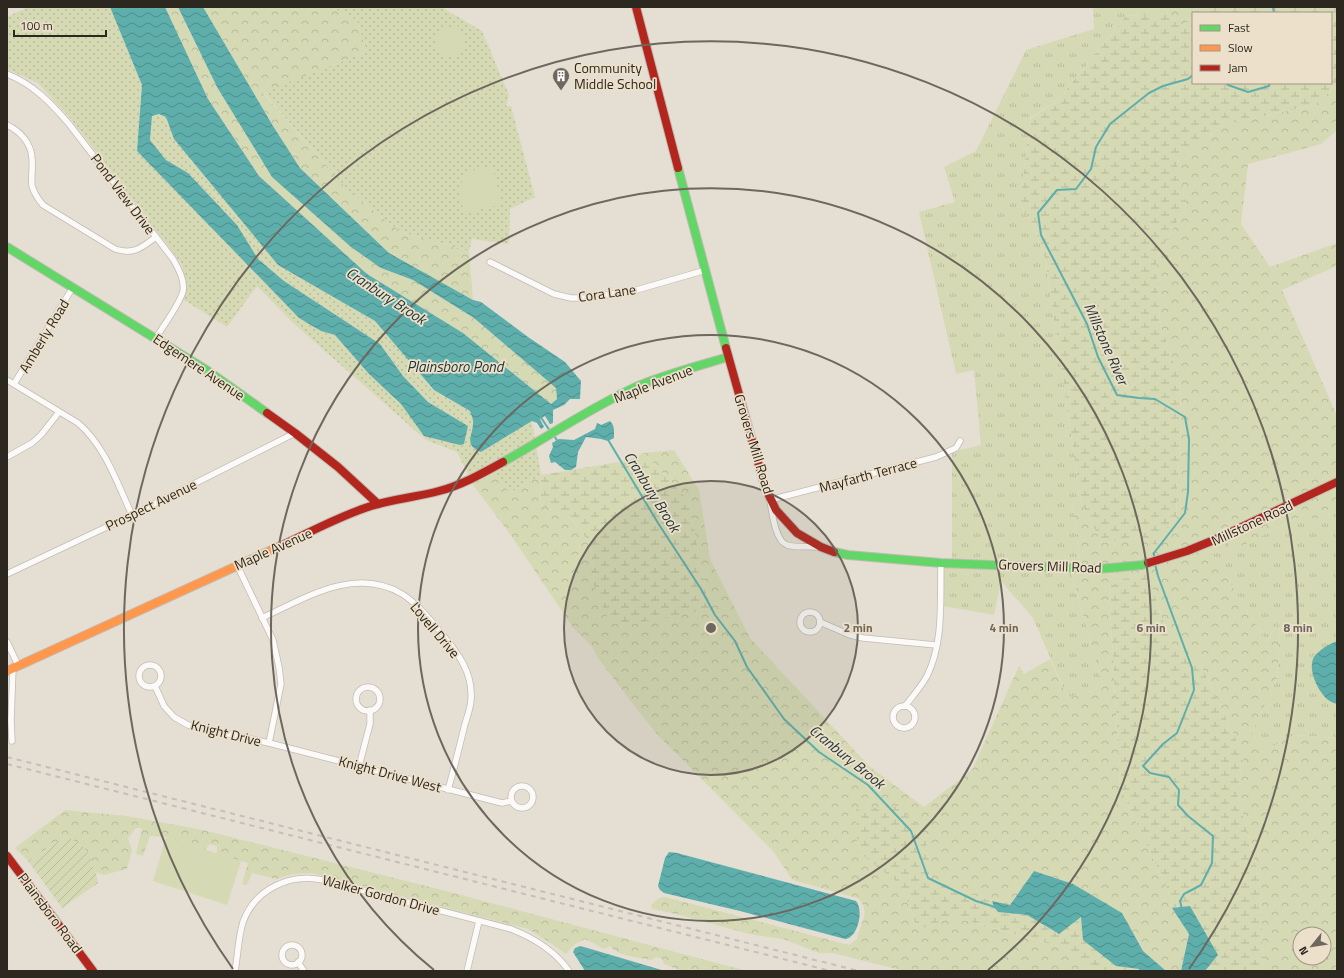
<svg xmlns="http://www.w3.org/2000/svg" width="1344" height="978" font-family="'Titillium Web',sans-serif">
	<style>
		.grass { fill: url(#grass-tufts) }
		.forest { fill: url(#forest-crowns); fill-rule: evenodd }
		.wetland { fill: url(#wetland-marsh) }
		.park { fill: url(#park-dots) }
		.garden { fill: url(#garden-furrows) }
		.pitch { fill: #d6dab4 }
		.water { fill: url(#water-waves) }
		.lines { fill: none; stroke-linecap: round; stroke-linejoin: round }
		.stream { stroke: #5eaeac; stroke-width: 2 }
		.street-casing { stroke: #c2bcb3; stroke-width: 7 }
		.fast-casing { stroke: #c2bcb3; stroke-width: 10 }
		.slow-casing { stroke: #c2bcb3; stroke-width: 10 }
		.jam-casing { stroke: #c2bcb3; stroke-width: 10 }
		.street { stroke: #fbfaf8; stroke-width: 5.5 }
		.fast { stroke: #63d668; stroke-width: 8 }
		.slow { stroke: #ff974d; stroke-width: 8 }
		.jam { stroke: #b3261e; stroke-width: 8 }
		.rail { stroke: #c2c0bd; stroke-width: 2; stroke-dasharray: 5 5; stroke-linecap: butt }
		.ring { fill: none; stroke: #6d675e; stroke-width: 2 }
		.labels { text-anchor: middle; stroke-width: 3.5; stroke-linejoin: round; paint-order: stroke }
		.poi-label { font-size: 14px; fill: #2c271f; stroke: #ede0ca; text-anchor: start }
		.street-label { font-size: 14px; fill: #2c271f; stroke: #ede0ca }
		.water-label { font-size: 15px; font-style: italic; fill: #1c3435; stroke: #ede0ca }
		.centre { fill: #6d675e; stroke: #ede0ca; stroke-width: 2 }
		.ring-label { font-size: 12px; text-anchor: middle; font-weight: bold; fill: #6d675e; stroke: #ede0ca; stroke-width: 3.5; stroke-linejoin: round; paint-order: stroke }
	</style>
	<defs>
		<pattern id="grass-tufts" width="24" height="20" patternUnits="userSpaceOnUse"><rect width="24" height="20" fill="#d6dab4"/><path d="M3 7l-1-3M5 7V3M7 7l1-3M15 17l-1-3M17 17v-4M19 17l1-3" fill="none" stroke="#b8bb9a"/></pattern>
		<pattern id="forest-crowns" width="20" height="18" patternUnits="userSpaceOnUse"><rect width="20" height="18" fill="#d6dab4"/><path d="M2 6a3 3 0 1 1 6 0M12 15a3 3 0 1 1 6 0" fill="none" stroke="#b8bb9a"/></pattern>
		<pattern id="wetland-marsh" width="20" height="14" patternUnits="userSpaceOnUse"><rect width="20" height="14" fill="#d6dab4"/><path d="M1 5h8M5 5V1M11 12h8M15 12V8" fill="none" stroke="#b8bb9a"/></pattern>
		<pattern id="park-dots" width="8" height="8" patternUnits="userSpaceOnUse"><rect width="8" height="8" fill="#d6dab4"/><path d="M2 2h.1M6 6h.1" fill="none" stroke="#b8bb9a" stroke-width="1.8" stroke-linecap="round"/></pattern>
		<pattern id="garden-furrows" width="10" height="10" patternUnits="userSpaceOnUse"><rect width="10" height="10" fill="#d6dab4"/><path d="M-1 1l2-2M0 10L10 0M9 11l2-2" fill="none" stroke="#b8bb9a"/></pattern>
		<pattern id="water-waves" width="16" height="10" patternUnits="userSpaceOnUse"><rect width="16" height="10" fill="#5eaeac"/><path d="M0 5q4-4 8 0t8 0" fill="none" stroke="#4e8e8b"/></pattern>
	</defs>
	<rect width="100%" height="100%" fill="#e5ded2"/>
	<g class="grass">
		<path d="M1093,7h77l-3,6 -41,3 -67,83 -29,19 -10,87 14,21 11,32 36,244h-9l9,66h-11l33,119 -35,11 -35,-80 -32,-37 -7,34 -51,-9 1,-47 8,1v-108l29,-7 -7,-75 -18,4 -37,-162 36,-10 -11,-35 32,-16 50,-101 68,-21z"/>
		<path d="M1337,511v227l-43,-3 -31,17 -11,-19 25,-55 3,-47 -1,-9 -13,19 -60,-97 15,-7 11,14 64,-33h25z"/>
	</g>
	<g class="forest">
		<path d="M165,7h13l39,80 164,181 32,12 61,38 82,70 1,11 -6,5 -88,-71 -96,-59 -108,-98 -51,-77z"/>
		<path d="M203,7h128l26,13 10,32 -104,41 84,96 54,43 68,19 4,49 -84,-47 -89,-85 -27,-42z"/>
		<path d="M1170,7h28l-15,22 -16,-16z"/>
		<path d="M1337,86v44l-16,14 -73,20 -7,60 29,43 67,-24v23l-55,24 55,126v95l-16,7h-25l-64,33 -11,-14 -15,7 60,97 13,-19 1,9 -3,47 -25,55 11,19 31,-17 43,3v233h-74l-2,-84 -24,-95 7,-35 -45,-96 -28,-17 -25,-74 -37,16 11,201 50,108 2,13 17,26 -8,37h-16l-22,-20 -21,-38 -88,-42 -24,34 -18,-4 -60,-20 -7,-47 -68,17 44,34 17,45 35,-13 108,30 30,24h-187l-71,-18h-14l-36,-14 -34,-5 -73,-20 -24,-5 -1,-4 8,-7 6,-1 184,48 8,-6c2,-14 16,-29 0,-41l-61,-17 -5,-3 -18,-27 -115,-116 -19,-23 -41,-54 -7,-13 -17,-16 -62,-92 -38,-51 3,-5 18,-10 14,22 32,-18 -2,28 34,17 18,25 3,40 16,37 13,4 86,-17 -20,-108 -45,-48 30,-3 25,40 11,69 40,79 120,129 54,40 48,-37 47,-104 5,8 26,-15 18,39 35,-11 -33,-120 11,1 -9,-66h9l21,41 32,-4 23,6 4,-12 15,-15 5,-99 -2,-42 -19,-53 -4,-65 30,-53 -9,-44 47,-37 90,-20zM1300,934h24v24h-24z"/>
		<path d="M65,810l62,6 76,14 239,60 305,81h-49l-6,-2c-9,5 -19,-2 -28,-5l-2,-5 -6,-2 -4,3c-14,-3 -33,-3 -42,-14l-6,3 -19,-10 -11,6 -8,9 -17,-12 -21,-13 -216,-56 -19,1 -17,5 -24,-6 -5,12 -5,-1 6,-21 -31,-9v-8l-7,-2 -5,6 -39,-13 -16,-1 -7,20 -7,-2 6,-26h-6l-8,10 4,12 -5,19 -24,6 -7,-3 -5,-9 -24,-27 -39,25 -13,-13z"/>
	</g>
	<g class="wetland">
		<path d="M1198,7h139v79l-23,19 -90,20 -47,37 9,44 -30,53 4,65 19,53 2,42 -5,99 -14,15 -5,12 -23,-6 -32,4 -21,-41 -36,-244 -11,-32 -14,-21 10,-86 29,-20 67,-83 41,-3 16,16 10,-15v69h138v-70h-137z"/>
		<path d="M644,453l45,48 20,108 -86,17 -13,-4 -5,-9 -11,-28 -3,-40 -18,-25 -34,-17 2,-28 84,-14z"/>
		<path d="M1146,570l25,74 28,17 45,96 -7,35 24,95 2,84h-58l12,-16 -27,-49 -18,2 -2,-13 -50,-108 -11,-201z"/>
		<path d="M899,806l26,28 7,47 60,20 2,6 4,5 29,3 31,19 23,-17 58,52v2h-48l-30,-24 -108,-30 -35,13 -17,-45 -44,-34 -1,-42z"/>
	</g>
	<g class="park">
		<path d="M28,7h82l32,78 -5,66 162,167 22,13 14,4 34,39 32,30 23,32 40,8 4,-18 -40,-24 -25,-26 -23,-32 -96,-63 -26,-22 -21,-34 -49,-52 -22,-13 -16,-20 2,-24 7,-2 7,3 8,22 104,126 97,56 59,69 36,21 4,12 -3,7 10,22 51,-31 9,54 -32,18 -14,-22 -18,10 -3,5 -17,-34 -31,-12 -134,-118 -35,-36 -30,41 -43,-27c4,-14 1,-24 -3,-37l-110,-144 -33,-36 -31,-14v-52z"/>
		<path d="M331,7h110l41,24 27,64 -3,11h5l24,91 -25,12 -1,35 -37,-5 -3,12 -68,-19 -54,-43 -84,-97 104,-40 -10,-32z"/>
	</g>
	<path class="garden" d="M67,836l16,11 8,10v6l5,9 2,11 -36,25 -34,-47z"/>
	<g class="pitch">
		<path d="M458,26c3,3 4,7 5,11 3,13 0,17 -13,20l-6,-2 -9,-9v-12l4,-3z"/>
		<path d="M493,169l8,31 2,1 1,4h-5l-32,8c-11,-12 -10,-36 7,-43 6,-2 13,-1 19,-1z"/>
		<path d="M166,837l75,24 -14,44 -74,-24z"/>
	</g>
	<g class="water">
		<path d="M110,7h55l43,92 51,77 108,98 96,59 88,71 6,-5 -1,-11 -82,-70 -61,-38 -32,-12 -30,-21 -79,-70 -55,-90 -39,-80h25l70,119 27,42 89,85 84,47 8,2 47,35 37,25 16,19 -1,18h-10l-6,6 -11,5v13l-3,1 -5,-8 -5,3 4,8 -3,2 -4,-6 -5,-2 -51,31c-17,-7 -9,-15 -8,-28 1,-4 -2,-9 -3,-13l-36,-21 -59,-69 -97,-56 -104,-126 -8,-22 -7,-3 -7,2 -2,24 16,20 22,13 49,52 21,34 26,22 96,63 23,32 25,26 40,24 -4,18 -4,1 -36,-9 -23,-32 -32,-30 -34,-39 -14,-4 -22,-13 -162,-167 5,-66z"/>
		<path d="M610,421c5,5 4,10 4,17l-6,3 -7,-2 -15,-2 -8,15 -2,15 -5,3h-6l-10,-8 -4,1 -2,-7 4,-9 -1,-4 7,-4 15,1 21,-11 2,-6 4,2z"/>
		<path d="M1337,641v63c-3,-1 -6,-2 -9,-4 -10,-8 -21,-31 -14,-43 6,-8 14,-12 23,-16z"/>
		<path d="M669,852l8,1 179,48c8,9 2,37 -11,38l-105,-28 -76,-18 -4,-3 -2,-4 7,-28z"/>
		<path d="M1034,871l39,13 49,29 21,38 23,20h-27v-2l-23,-3 -33,-26 -2,-23 -22,17 -32,-19 -29,-3 -4,-5 -2,-6 18,4z"/>
		<path d="M1190,906l28,49 -13,16h-24l8,-37 -17,-26z"/>
		<path d="M580,946l4,1 81,24h-80l-12,-19 2,-4z"/>
	</g>
	<g class="lines">
		<g class="stream">
			<path d="M1273,7l1,6"/>
			<path d="M1226,83l2,2 20,7 21,-6 1,-3"/>
			<path d="M540,416l10,15"/>
			<path d="M553,434l5,8"/>
			<path d="M607,438l51,85 43,66 14,26 20,26 12,26 37,52 35,33 49,33 43,46 17,47 48,23 19,6"/>
			<path d="M1154,560v-7l31,-40 3,-21 1,-53 -4,-22 -30,-18 -16,-1 -22,-3 -19,-38 -11,-33 -46,-89 -3,-22 19,-23 19,-1 15,-20 5,-22 14,-23 39,-31 14,-7 25,-7 5,-4"/>
			<path d="M1155,564l3,12 34,92 2,22 -17,43 -14,11 -20,22 7,7 19,4 10,13 -1,15 10,11 25,20 -1,27 -11,22 -17,9 -4,7 2,8"/>
		</g>
		<defs>
			<g id="street">
				<path d="M7,74c26,10 44,29 62,50l104,135c5,9 12,21 10,32 -3,13 -20,35 -27,47"/>
				<path d="M7,125c13,6 24,18 25,33 1,9 -1,19 0,28 2,7 6,13 11,19l72,44c19,6 26,-1 41,-12"/>
				<path d="M490,262l64,32 17,4h14l48,-7 73,-21"/>
				<path d="M7,380l71,43c27,23 39,60 54,92"/>
				<path d="M14,384l59,-97"/>
				<path d="M7,457l25,-14 9,-8 18,-23"/>
				<path d="M819,547c-10,-1 -22,1 -32,-2 -12,-4 -15,-33 -17,-45l166,-43 20,-9 4,-7"/>
				<path d="M237,565l36,75 6,27 2,17 -12,59"/>
				<path d="M7,574l125,-59 163,-82"/>
				<circle cx="810" cy="622" r="10"/>
				<path d="M262,618c43,-20 93,-52 140,-24 16,10 28,26 40,40 16,19 31,39 29,65 0,9 -5,20 -7,29 -5,20 -10,41 -16,62"/>
				<path d="M820,622l30,13 13,3 73,7"/>
				<path d="M7,642l11,23"/>
				<circle cx="150" cy="676" r="11"/>
				<path d="M155,686l9,20 10,11 14,8 81,18 233,60 9,-2"/>
				<circle cx="368" cy="699" r="12"/>
				<path d="M905,706c7,-9 16,-19 22,-30 17,-34 13,-76 14,-113"/>
				<circle cx="904" cy="717" r="11"/>
				<path d="M12,741l-1,-21 2,-52"/>
				<path d="M359,766l11,-42v-14"/>
				<circle cx="522" cy="797" r="11"/>
				<circle cx="292" cy="955" r="10"/>
				<path d="M298,962l6,9"/>
				<path d="M235,971c3,-16 3,-33 8,-49 12,-33 47,-49 80,-42l188,49c23,9 44,22 58,42"/>
				<path d="M467,971l12,-50"/>
			</g>
			<g id="fast">
				<path d="M678,168l48,180"/>
				<path d="M7,247l201,124 59,42"/>
				<path d="M503,462c45,-25 88,-55 135,-76 29,-12 60,-20 90,-29"/>
				<path d="M834,552l14,3 93,8 158,6 43,-4 6,-2"/>
			</g>
			<path id="slow" d="M7,671l269,-123"/>
			<g id="jam">
				<path d="M636,7l42,161"/>
				<path d="M726,348l39,139 11,23 21,23 24,14 13,5"/>
				<path d="M267,413l28,20 43,34 40,37"/>
				<path d="M276,548c31,-14 63,-32 95,-42 22,-7 46,-9 68,-15 23,-6 44,-18 64,-29"/>
				<path d="M1148,563l39,-12 27,-11 123,-58"/>
				<path d="M7,856l86,115"/>
			</g>
		</defs>
		<use href="#street" class="street-casing"/>
		<use href="#fast" class="fast-casing"/>
		<use href="#slow" class="slow-casing"/>
		<use href="#jam" class="jam-casing"/>
		<use href="#street" class="street"/>
		<use href="#fast" class="fast"/>
		<use href="#slow" class="slow"/>
		<use href="#jam" class="jam"/>
		<g class="rail">
			<path d="M7,757l852,214"/>
			<path d="M7,764l824,207"/>
		</g>
	</g>
	<circle cx="711" cy="628" r="147" fill="#6d675e" fill-opacity=".12"/>
	<g class="ring">
		<circle cx="711" cy="628" r="147"/>
		<circle cx="711" cy="628" r="293"/>
		<path d="M434 970A440 440 0 1 1 988 970"/>
		<path d="M233 969A587 587 0 1 1 1189 969"/>
	</g>
	<defs>
		<symbol id="building-pin" viewBox="-11 -11 22 30"><path d="M0 17L-7.5 6A9.5 9.5 0 1 1 7.5 6Z" fill="#6d675e" stroke="#ede0ca"/><path d="M-4-6H4V6H1V3H-1V6H-4ZM-2.5-4.3h1.7v1.8h-1.7ZM.8-4.3h1.7v1.8H.8ZM-2.5-1h1.7V.8h-1.7ZM.8-1h1.7V.8H.8Z" fill="#fff"/></symbol>
	</defs>
	<g fill-rule="evenodd">
		<use href="#building-pin" x="551" y="66" width="20" height="27"/>
	</g>
	<g class="labels">
		<g class="poi-label">
			<text x="574" y="73">Community<tspan x="574" dy="16">Middle School</tspan></text>
		</g>
		<g class="street-label">
			<text transform="translate(123 194) rotate(53)" y="5">Pond View Drive</text>
			<text transform="translate(607 293) rotate(-8)" y="5">Cora Lane</text>
			<text transform="translate(44 336) rotate(-59)" y="5">Amberly Road</text>
			<text transform="translate(199 367) rotate(34)" y="5">Edgemere Avenue</text>
			<text transform="translate(653 384) rotate(-21)" y="5">Maple Avenue</text>
			<text transform="translate(754 444) rotate(73)" y="5">Grovers Mill Road</text>
			<text transform="translate(868 475) rotate(-15)" y="5">Mayfarth Terrace</text>
			<text transform="translate(151 505) rotate(-26)" y="5">Prospect Avenue</text>
			<text transform="translate(1252 523) rotate(-25)" y="5">Millstone Road</text>
			<text transform="translate(273 549) rotate(-24)" y="5">Maple Avenue</text>
			<text transform="translate(1050 566) rotate(2)" y="5">Grovers Mill Road</text>
			<text transform="translate(435 630) rotate(50)" y="5">Lovell Drive</text>
			<text transform="translate(226 733) rotate(14)" y="5">Knight Drive</text>
			<text transform="translate(390 774) rotate(15)" y="5">Knight Drive West</text>
			<text transform="translate(381 895) rotate(15)" y="5">Walker Gordon Drive</text>
			<text transform="translate(50 913) rotate(53)" y="5">Plainsboro Road</text>
		</g>
		<g class="water-label">
			<text transform="translate(386 296) rotate(33)" y="5">Cranbury Brook</text>
			<text transform="translate(1106 344) rotate(66)" y="5">Millstone River</text>
			<text x="455" y="372">Plainsboro Pond</text>
			<text transform="translate(652 492) rotate(58)" y="5">Cranbury Brook</text>
			<text transform="translate(847 757) rotate(39)" y="5">Cranbury Brook</text>
		</g>
	</g>
	<circle cx="711" cy="628" r="6" class="centre"/>
	<g class="ring-label">
		<text x="858" y="632">2 min</text>
		<text x="1004" y="632">4 min</text>
		<text x="1151" y="632">6 min</text>
		<text x="1298" y="632">8 min</text>
	</g>
	<rect width="1344" height="978" fill="none" stroke="#2c271f" stroke-width="16"/>
	<rect x="1192" y="12" width="140" height="72" fill="#ede0ca" stroke="#a09686"/>
	<rect x="1200" y="25" width="20" height="6" fill="#63d668" stroke="#a09686"/>
	<text x="1228" y="32" font-size="12" fill="#2c271f">Fast</text>
	<rect x="1200" y="45" width="20" height="6" fill="#ff974d" stroke="#a09686"/>
	<text x="1228" y="52" font-size="12" fill="#2c271f">Slow</text>
	<rect x="1200" y="65" width="20" height="6" fill="#b3261e" stroke="#a09686"/>
	<text x="1228" y="72" font-size="12" fill="#2c271f">Jam</text>
	<g transform="translate(1312 946) rotate(240)"><circle r="19" fill="#ede0ca" stroke="#a09686"/>
	<path d="M0-3L7 15L0 10L-7 15Z" fill="#6d675e"/>
	<text y="-6" font-size="11" font-weight="bold" text-anchor="middle" fill="#2c271f">N</text>
	</g>
	<path d="M14 30v6h92v-6" fill="none" stroke="#2c271f" stroke-width="2"/>
	<text x="20" y="30" font-size="12" fill="#2c271f" stroke="#ede0ca" stroke-width="3" paint-order="stroke">100 m</text>
</svg>
